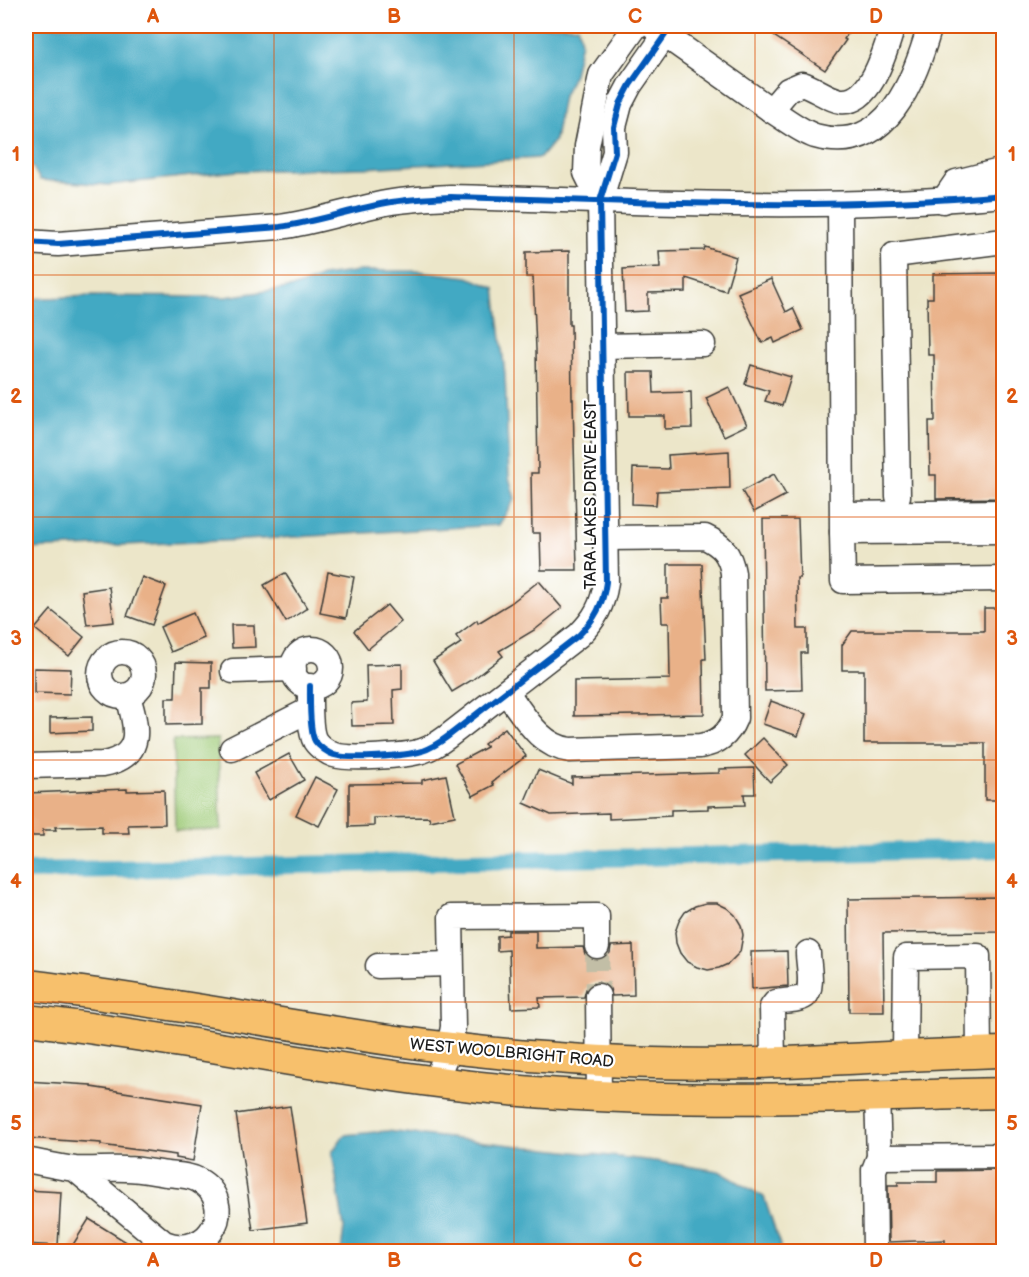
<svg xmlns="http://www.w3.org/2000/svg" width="1029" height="1277" font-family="'Balsamiq Sans',sans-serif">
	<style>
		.green { fill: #9eca77; stroke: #5d734a; stroke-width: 1.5 }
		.water { fill: #43a9c3; stroke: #306270; stroke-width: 1.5 }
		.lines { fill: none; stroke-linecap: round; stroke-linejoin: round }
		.canal { stroke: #43a9c3; stroke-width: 18 }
		.building { fill: #e9b188 }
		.minor-tunnel { stroke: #c2bea6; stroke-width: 24; stroke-dasharray: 24 12; stroke-linecap: butt }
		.minor-casing { stroke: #3b3a36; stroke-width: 27 }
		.major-casing { stroke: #3b3a36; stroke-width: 33 }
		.minor { stroke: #fff; stroke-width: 24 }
		.major { stroke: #f7c06c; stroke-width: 30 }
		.cycleway-casing { stroke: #fff; stroke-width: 10 }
		.cycleway { stroke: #0057b8; stroke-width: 6 }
		.grid { fill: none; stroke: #de560d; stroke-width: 1.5; stroke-opacity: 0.55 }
		.labels { text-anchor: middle; stroke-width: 4.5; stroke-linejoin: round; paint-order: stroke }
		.street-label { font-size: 16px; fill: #1c1c1c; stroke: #fff }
		.neatline { fill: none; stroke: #de560d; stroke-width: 2 }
		.grid-label { font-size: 20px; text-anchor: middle; font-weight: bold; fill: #de560d }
	</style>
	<rect width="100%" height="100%" fill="#fff"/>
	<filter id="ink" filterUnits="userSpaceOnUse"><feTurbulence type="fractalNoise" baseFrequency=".0167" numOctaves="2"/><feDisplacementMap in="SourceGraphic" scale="12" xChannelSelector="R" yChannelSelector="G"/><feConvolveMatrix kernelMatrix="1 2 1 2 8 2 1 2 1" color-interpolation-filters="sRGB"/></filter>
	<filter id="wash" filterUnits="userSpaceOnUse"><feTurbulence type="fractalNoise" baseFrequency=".008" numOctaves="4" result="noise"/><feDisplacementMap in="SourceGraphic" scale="24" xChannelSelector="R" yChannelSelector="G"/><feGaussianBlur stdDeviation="1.35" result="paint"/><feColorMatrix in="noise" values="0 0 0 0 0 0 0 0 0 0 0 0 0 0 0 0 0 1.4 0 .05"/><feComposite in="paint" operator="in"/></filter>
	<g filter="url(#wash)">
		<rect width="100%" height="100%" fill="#ece6c9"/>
		<path class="green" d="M218,739l3,91 -46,1 -2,-91z"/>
		<g class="water">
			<path d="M26,26h552l3,16 -7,32 -11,22 -8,44 -15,18 -175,10 -128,3 -128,14 -69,-5 -14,-25z"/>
			<path d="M360,271h59l49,6 27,11 10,86 4,103 6,22 -16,26 -254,15 -219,9v-250l64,-3 135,1 70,-10 27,-11z"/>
			<path d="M387,1131l268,30 64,10 45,26 18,54h-441l3,-23 -12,-76 12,-17z"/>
		</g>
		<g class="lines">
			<path class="canal" d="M26,871l978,-22"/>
		</g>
		<g id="blocks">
			<g class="building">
				<path d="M781,26h72l-9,13 2,1 -21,30 -51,-34z"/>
				<path d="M705,247l31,10 -10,34 -40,-13v14l-38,1v18l-23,1 -2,-43 37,-2 -1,-16 45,-1z"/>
				<path d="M569,251v74h2l1,74h1l4,171h-36l-1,-37h-8l-1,-60h7l-2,-124 -3,-72h-7v-25z"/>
				<path d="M1004,273v225l-68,1v-24h-6l-1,-54h6l-1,-66h-6l-1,-57h6v-24z"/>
				<path d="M771,279l15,33 7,-4 10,22 -28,13 -2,-5 -11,5 -24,-50z"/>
				<path d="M751,365l40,12 -9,29 -17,-5 4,-10 -24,-7z"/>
				<path d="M628,372h25l1,21 37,-1 1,36 -27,1v-13h-36z"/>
				<path d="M729,387l18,38 -23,11 -18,-38z"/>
				<path d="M729,451l1,37 -73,3 -1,14 -24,-1 1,-36 36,1 -1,-14z"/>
				<path d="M774,474l12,21 -32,17 -12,-21z"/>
				<path d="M763,519h35l2,59h-3l1,51h9v24h-6l1,37 -37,1z"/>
				<path d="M668,564h34l4,95h-3l1,55 -130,2v-35l96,-2 -1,-56h-7l-1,-25h7z"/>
				<path d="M328,572l26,5 -8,41 -26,-5z"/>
				<path d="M285,573l22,35 -21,14 -22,-37z"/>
				<path d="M142,577l24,9 -14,39 -25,-9z"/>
				<path d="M539,581l23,27 -26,21 -37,22 4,5 -31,24 -20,12 -19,-31 28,-18 -5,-7 21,-16 1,3 33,-20z"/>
				<path d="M109,587l5,35 -27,3 -5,-34z"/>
				<path d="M387,605l14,17 -33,27 -14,-18z"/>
				<path d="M984,608h20v192h-19v-57h-121v-73h-22v-25l10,-14h132z"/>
				<path d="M51,610l33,27 -15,19 -34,-27z"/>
				<path d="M193,613l11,25 -33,14 -11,-25z"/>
				<path d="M231,625h23l1,22 -23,1z"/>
				<path d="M176,662l35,1v25h-9v36l-36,1v-27h9z"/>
				<path d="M402,664v25l-9,1 1,35 -42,1 -1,-23 16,-1 -1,-37z"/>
				<path d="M34,668l37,1 -1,25 -36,-1z"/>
				<path d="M771,701l35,13 -8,22 -35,-12z"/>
				<path d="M92,717v14l-42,2v-15z"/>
				<path d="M505,728l21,28 -34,26 2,3 -21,11 -18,-32 32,-17 -3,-3z"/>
				<path d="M763,738l25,27 -18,17 -25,-27z"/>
				<path d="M289,754l15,26 -35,20 -15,-27z"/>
				<path d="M754,768l1,26h-11l1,11 -37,1v3l-37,1v6l-62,3v-6l-58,2 -27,-12 14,-33 34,14v-7l147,-4v-4z"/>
				<path d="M446,775l9,41 -25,5 -1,-4 -55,1v8l-25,1v-43l73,-1v-3z"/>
				<path d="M315,777l23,12 -19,37 -23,-11z"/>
				<path d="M127,789v2l37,-1 1,34 -37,1 1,8h-27v-7l-47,1 1,3h-13v6h-14l-1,-43z"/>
				<path d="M1000,897l1,35 -118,1 1,79h-35l-1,-113z"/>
				<path d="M706,903h11l10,5 8,7 6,10 2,10 -3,17 -12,12 -9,4 -11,2 -11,-3 -10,-5 -7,-9 -4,-10 -1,-11 4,-11 6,-9 10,-6z"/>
				<path d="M508,931h28v17l47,-1 2,7 4,4 7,2 9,-2 5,-5 1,-7 22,-1 1,50 -22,1 -2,-7 -5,-5 -8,-2 -6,2 -5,5 -2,8 -45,1 1,9 -29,1 -2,-58 -12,1v-15l11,-1z"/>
				<path d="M787,951l1,35 -36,3 -1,-37z"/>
				<path d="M26,1081l65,4v2l111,17 -9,57 -17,-3v-3l-75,-10v-2l-75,-5z"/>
				<path d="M290,1106l17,117 -54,7 -17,-116z"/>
				<path d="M1004,1170v81h-59v-11l-56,2 -1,-57h10v-3h39v-11z"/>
				<path d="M26,1190l35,2 -3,54 -32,-2z"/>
				<path d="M89,1219l52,32h-72z"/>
			</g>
		</g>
	</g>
	<g filter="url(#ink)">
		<use href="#blocks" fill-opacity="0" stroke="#3b3a36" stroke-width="1.5"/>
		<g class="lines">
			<path class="minor-tunnel" d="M597,946l1,50"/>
			<defs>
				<g id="minor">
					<path d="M652,26l119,84 17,-20 14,-6c13,4 26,15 39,17 31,3 45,-53 52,-75"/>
					<path d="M771,110c13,8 29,21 44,26 73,20 99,-56 115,-110"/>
					<path d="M600,201l-14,-28 1,-27 14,-71 35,-49"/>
					<path d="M943,201l13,-19 48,-12"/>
					<path d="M840,204l2,328 162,-1"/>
					<path d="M26,242l32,2 222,-17c36,-5 70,-17 106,-24 21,-4 43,-5 65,-6 184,4 369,15 553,-2"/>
					<path d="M602,346l101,-2"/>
					<path d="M898,496l-4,-241 110,-14"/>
					<path d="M843,514l161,-2"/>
					<path d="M842,532l1,49 161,-2"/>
					<circle cx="312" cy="668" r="19"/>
					<circle cx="122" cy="674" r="22"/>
					<path d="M233,671l61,-2"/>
					<path d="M310,686c0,13 -1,45 5,55 4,6 13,12 19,14 16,5 71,1 88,-4 9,-3 17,-8 25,-14l132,-102c16,-16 24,-30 27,-53l-6,-381 15,-49 -1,-25 6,-23 10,-19 35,-50"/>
					<path d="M506,692c18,23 33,54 64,58l130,-4c18,-3 28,-11 35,-28l-2,-145c-3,-19 -11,-28 -28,-36l-100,1"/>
					<path d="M232,749l77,-39"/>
					<path d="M26,766l77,-2c42,-8 34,-37 25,-68"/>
					<path d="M378,966l73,-2"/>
					<path d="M598,996l1,100"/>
					<path d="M905,1056l1,-99 72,-1 1,97"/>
					<path d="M773,1061l-1,-54 4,-5c8,-2 22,-1 29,-6 9,-8 3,-32 3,-43"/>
					<path d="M435,1082l14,-34 4,-21 -2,-110 146,-1v30"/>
					<path d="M879,1157l125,-1"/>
					<path d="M26,1160c16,3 33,7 49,9 17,1 34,-1 51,0 13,0 27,3 41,5 10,1 22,1 31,6 40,22 14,81 -34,63l-89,-74"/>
					<path d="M875,1252l-1,-82 5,-13 -2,-61"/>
				</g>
				<g id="major">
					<path d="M26,985c173,19 344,60 518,72 36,3 73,5 109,6 116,4 234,-8 351,-11"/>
					<path d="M26,1020c162,18 321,55 484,70 163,15 329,7 494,3"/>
				</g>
			</defs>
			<use href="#minor" class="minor-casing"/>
			<use href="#major" class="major-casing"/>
			<use href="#minor" class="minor"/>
			<use href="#major" class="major"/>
			<defs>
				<g id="cycleway">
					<path d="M26,242l32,2 222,-17c36,-5 70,-17 106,-24 21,-4 43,-5 65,-6 184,4 369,15 553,-2"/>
					<path d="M310,686c0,13 -1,45 5,55 4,6 13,12 19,14 16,5 71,1 88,-4 9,-3 17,-8 25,-14l132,-102c16,-16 24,-30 27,-53l-6,-381 15,-49 -1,-25 6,-23 10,-19 35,-50"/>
				</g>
			</defs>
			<use href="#cycleway" class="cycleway-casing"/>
			<use href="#cycleway" class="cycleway"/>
		</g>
	</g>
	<path class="grid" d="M274,26v1226M514,26v1226M755,26v1226M26,275h978M26,517h978M26,760h978M26,1002h978"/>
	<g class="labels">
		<g class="street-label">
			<text transform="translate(590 495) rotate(-90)" y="6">TARA LAKES DRIVE EAST</text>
			<text transform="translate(512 1052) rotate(5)" y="6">WEST WOOLBRIGHT ROAD</text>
		</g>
	</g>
	<rect width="1029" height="1277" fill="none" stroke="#fff" stroke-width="66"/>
	<rect x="33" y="33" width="963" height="1211" class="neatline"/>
	<g class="grid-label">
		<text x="153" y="23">A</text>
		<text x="394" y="23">B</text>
		<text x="635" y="23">C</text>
		<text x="876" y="23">D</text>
		<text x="16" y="161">1</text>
		<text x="1012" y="161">1</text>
		<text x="16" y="403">2</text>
		<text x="1012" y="403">2</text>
		<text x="16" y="645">3</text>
		<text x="1012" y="645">3</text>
		<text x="16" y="888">4</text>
		<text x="1012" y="888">4</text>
		<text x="16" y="1130">5</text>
		<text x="1012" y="1130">5</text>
		<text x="153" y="1267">A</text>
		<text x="394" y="1267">B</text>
		<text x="635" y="1267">C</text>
		<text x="876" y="1267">D</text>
	</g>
</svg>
